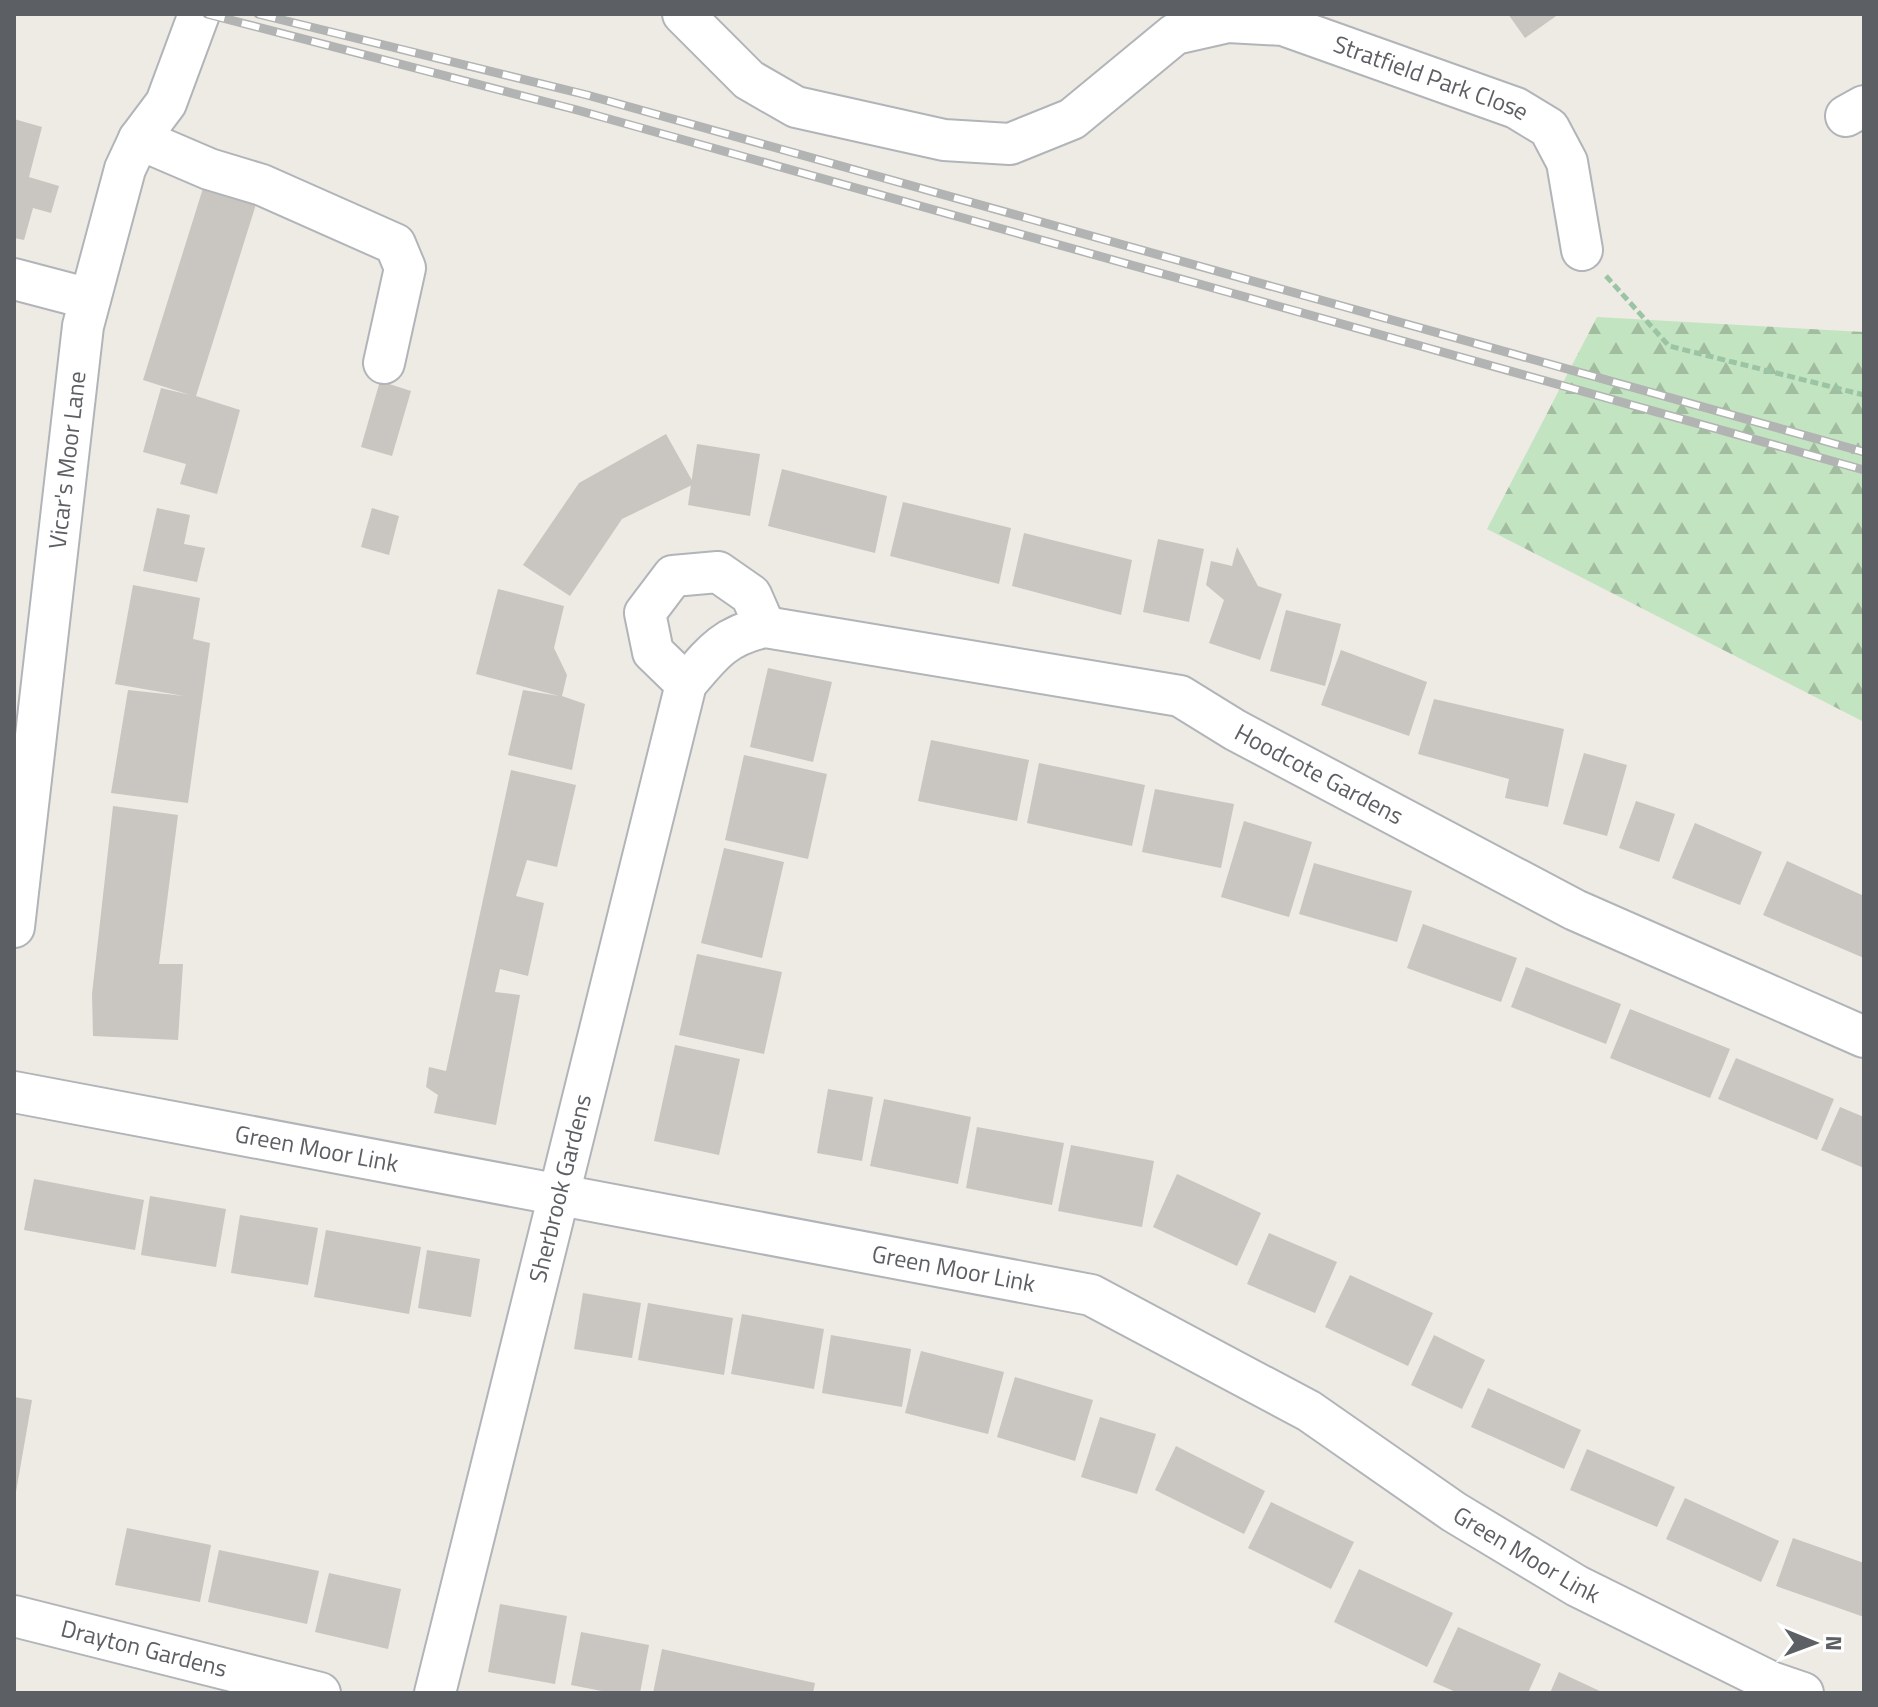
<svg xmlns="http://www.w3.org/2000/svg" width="1878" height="1707" font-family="'Titillium Web',sans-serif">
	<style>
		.forest { fill: url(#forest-firs) }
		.building { fill: #c9c5c0 }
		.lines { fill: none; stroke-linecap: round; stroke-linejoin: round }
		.minor-casing { stroke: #b1b4b8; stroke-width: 44 }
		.path { stroke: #9bc4a4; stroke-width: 5; stroke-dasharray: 8 4; stroke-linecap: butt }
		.minor { stroke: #fff; stroke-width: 40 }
		.rail-casing { stroke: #b2b3b3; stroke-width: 9 }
		.rail { stroke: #fff; stroke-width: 6; stroke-dasharray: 18; stroke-linecap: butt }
		.labels { text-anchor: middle; stroke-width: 6; stroke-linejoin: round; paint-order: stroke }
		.street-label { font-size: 24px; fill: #5c5f63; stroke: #fff }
	</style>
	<defs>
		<pattern id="forest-firs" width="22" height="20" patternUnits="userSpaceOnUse" patternTransform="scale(2)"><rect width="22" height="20" fill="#c3e4c1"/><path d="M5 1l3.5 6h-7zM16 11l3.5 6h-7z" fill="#a2bca0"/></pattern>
	</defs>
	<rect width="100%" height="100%" fill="#edebe4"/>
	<path class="forest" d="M1597,317l267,15v390l-377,-193z"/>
	<g class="building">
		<path d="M1508,14h51l-34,24z"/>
		<path d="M14,119l28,8 -13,50 30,9 -8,27 -18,-5 -9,32 -10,-2z"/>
		<path d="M209,169l53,16 -66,211 44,14 -23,84 -37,-10 6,-20 -43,-12 18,-64 29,7 -47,-15z"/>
		<path d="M380,381l31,10 -19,65 -31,-9z"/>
		<path d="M666,434l28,50 -72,35 -52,77 -47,-31 56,-82z"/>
		<path d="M697,444l63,10 -10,62 -62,-11z"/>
		<path d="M782,469l105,27 -12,57 -107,-27z"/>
		<path d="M903,502l108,26 -12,56 -109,-28z"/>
		<path d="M157,508l33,7 -6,29 21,4 -8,34 -54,-11z"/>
		<path d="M372,508l27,8 -10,39 -28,-8z"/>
		<path d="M1024,533l108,27 -11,55 -109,-29z"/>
		<path d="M1158,539l46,10 -15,73 -46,-10z"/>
		<path d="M1237,547l21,39 24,8 -22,66 -51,-17 15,-43 -18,-15 5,-24 21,5z"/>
		<path d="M133,585l67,13 -7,41 17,4 -22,160 -77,-10 17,-103 56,6 -69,-12z"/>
		<path d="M498,589l66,17 -10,42 13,27 -5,21 23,8 -13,66 -64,-15 15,-65 36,6 -83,-22z"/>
		<path d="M1286,610l55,14 -16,62 -55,-15z"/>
		<path d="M1341,650l86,32 -18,54 -88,-31z"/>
		<path d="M768,668l64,14 -19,80 -63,-15z"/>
		<path d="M1434,699l130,30 -16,78 -43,-9 4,-19 -91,-25z"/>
		<path d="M931,740l98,20 -12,61 -99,-20z"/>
		<path d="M1584,753l43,12 -20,71 -44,-12z"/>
		<path d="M744,755l83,19 -19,85 -83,-19z"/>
		<path d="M1039,763l106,22 -13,61 -105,-23z"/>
		<path d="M511,770l65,15 -19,82 -30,-7 -11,36 28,7 -16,73 -28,-7 -5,23 25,3 -24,130 -62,-12 4,-18 -12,-8 3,-20 17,4z"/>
		<path d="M1155,789l79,15 -13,64 -79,-16z"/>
		<path d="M1636,801l39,13 -16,48 -40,-14z"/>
		<path d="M113,806l65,9 -19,149h24l-5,76 -85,-4 -1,-42z"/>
		<path d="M1244,821l68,21 -23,75 -68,-20z"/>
		<path d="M1695,823l67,29 -22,53 -68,-27z"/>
		<path d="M724,848l60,14 -22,96 -61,-15z"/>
		<path d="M1787,861l77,35v62l-101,-43z"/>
		<path d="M1314,863l98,28 -15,51 -98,-28z"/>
		<path d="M1423,924l94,34 -16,44 -94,-34z"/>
		<path d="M697,954l85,18 -18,82 -85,-19z"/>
		<path d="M1526,967l95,37 -15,40 -95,-37z"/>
		<path d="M1630,1009l100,40 -20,49 -100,-40z"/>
		<path d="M675,1045l65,14 -21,96 -65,-14z"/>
		<path d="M1736,1058l98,41 -17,41 -99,-41z"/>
		<path d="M828,1089l45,8 -11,64 -45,-8z"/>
		<path d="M884,1099l87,18 -13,67 -88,-18z"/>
		<path d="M1840,1107l24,10v51l-43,-18z"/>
		<path d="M977,1127l87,16 -12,62 -86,-17z"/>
		<path d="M1071,1145l83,16 -12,66 -84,-16z"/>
		<path d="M1177,1174l84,39 -24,53 -84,-39z"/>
		<path d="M34,1179l110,21 -9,50 -111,-20z"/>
		<path d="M150,1196l76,13 -10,58 -75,-12z"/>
		<path d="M240,1215l78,13 -10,57 -77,-12z"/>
		<path d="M326,1230l95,17 -12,67 -95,-17z"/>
		<path d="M1269,1233l68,29 -22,51 -68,-29z"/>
		<path d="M427,1250l53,9 -9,58 -53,-9z"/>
		<path d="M1350,1275l83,38 -25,53 -83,-39z"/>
		<path d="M583,1293l58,10 -9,55 -58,-9z"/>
		<path d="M648,1303l85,15 -9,57 -86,-15z"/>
		<path d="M742,1314l82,15 -10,60 -83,-15z"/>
		<path d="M831,1335l80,14 -9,58 -80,-14z"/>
		<path d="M1434,1335l51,25 -23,49 -51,-24z"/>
		<path d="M921,1351l83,21 -16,62 -83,-21z"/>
		<path d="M1015,1377l78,23 -18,61 -78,-24z"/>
		<path d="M1488,1388l93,42 -17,39 -93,-42z"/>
		<path d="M14,1397l18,3 -16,92 -2,-1z"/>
		<path d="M1100,1417l56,17 -19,60 -56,-17z"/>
		<path d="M1176,1446l89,45 -21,43 -89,-44z"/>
		<path d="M1587,1449l88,38 -18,40 -87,-37z"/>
		<path d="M1685,1498l94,43 -18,41 -95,-43z"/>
		<path d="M1271,1502l83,40 -23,47 -83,-41z"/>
		<path d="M127,1528l84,17 -11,57 -85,-17z"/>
		<path d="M1793,1538l71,25v54l-88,-31z"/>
		<path d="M219,1550l100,21 -12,53 -99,-22z"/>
		<path d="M1359,1569l94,44 -26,54 -93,-45z"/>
		<path d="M329,1573l72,16 -13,60 -73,-17z"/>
		<path d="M500,1604l67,12 -12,68 -67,-12z"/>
		<path d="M1458,1627l83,37 -13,29h-70l-25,-11z"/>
		<path d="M581,1632l68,13 -9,48h-28l-41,-8z"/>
		<path d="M662,1649l153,34 -2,10h-160z"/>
		<path d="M1559,1672l45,21h-54z"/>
	</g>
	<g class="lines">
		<defs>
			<g id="minor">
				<path id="s1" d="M683,14l66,66 47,27 148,33 66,4 62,-25 103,-85 53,-12 55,3 233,83 33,20 18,34 15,88"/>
				<path d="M1846,116l18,-10"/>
				<path d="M139,139l70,30 53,16 133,59 10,24 -21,95"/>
				<path d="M14,279l76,20"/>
				<path d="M686,684l-33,-32 -8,-39 28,-37 45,-4 33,23 14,32"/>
				<path id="s2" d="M14,927l69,-601 42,-157 14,-30 27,-36 33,-89"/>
				<path id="s3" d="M14,1092l1077,203 218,116 145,101 123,74 194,96 32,11"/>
				<path id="s4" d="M14,1616l306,77"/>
				<path id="s5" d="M435,1693l251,-1009c26,-31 38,-48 79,-57l415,69 55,34 340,180 289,127"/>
			</g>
		</defs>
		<use href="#minor" class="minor-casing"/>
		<path class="path" d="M1606,276l63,70 195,49"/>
		<use href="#minor" class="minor"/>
		<defs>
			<g id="rail">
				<path d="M207,14l370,96 1287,360"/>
				<path d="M258,14l329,81 1277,357"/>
			</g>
		</defs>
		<use href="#rail" class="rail-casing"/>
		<use href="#rail" class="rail"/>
	</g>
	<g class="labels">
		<g class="street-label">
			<text dy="8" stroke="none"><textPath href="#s1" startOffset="832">Stratfield Park Close</textPath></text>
			<text dy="8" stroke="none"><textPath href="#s2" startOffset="470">Vicar's Moor Lane</textPath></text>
			<text dy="8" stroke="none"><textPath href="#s5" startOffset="1720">Hoodcote Gardens</textPath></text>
			<text dy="8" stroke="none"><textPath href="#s3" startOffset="308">Green Moor Link</textPath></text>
			<text dy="8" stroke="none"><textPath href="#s5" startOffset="520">Sherbrook Gardens</textPath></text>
			<text dy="8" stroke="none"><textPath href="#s3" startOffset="956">Green Moor Link</textPath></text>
			<text dy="8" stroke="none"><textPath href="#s3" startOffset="1604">Green Moor Link</textPath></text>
			<text dy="8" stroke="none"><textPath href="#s4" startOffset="134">Drayton Gardens</textPath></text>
		</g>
	</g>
	<rect width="1878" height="1707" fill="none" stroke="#5c5f63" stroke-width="32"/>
	<g transform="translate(1814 1643) rotate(91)" stroke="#ffffff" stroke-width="6" paint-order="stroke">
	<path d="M0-6L14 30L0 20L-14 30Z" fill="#5c5f63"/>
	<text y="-12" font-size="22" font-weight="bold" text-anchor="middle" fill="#5c5f63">N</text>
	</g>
</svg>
